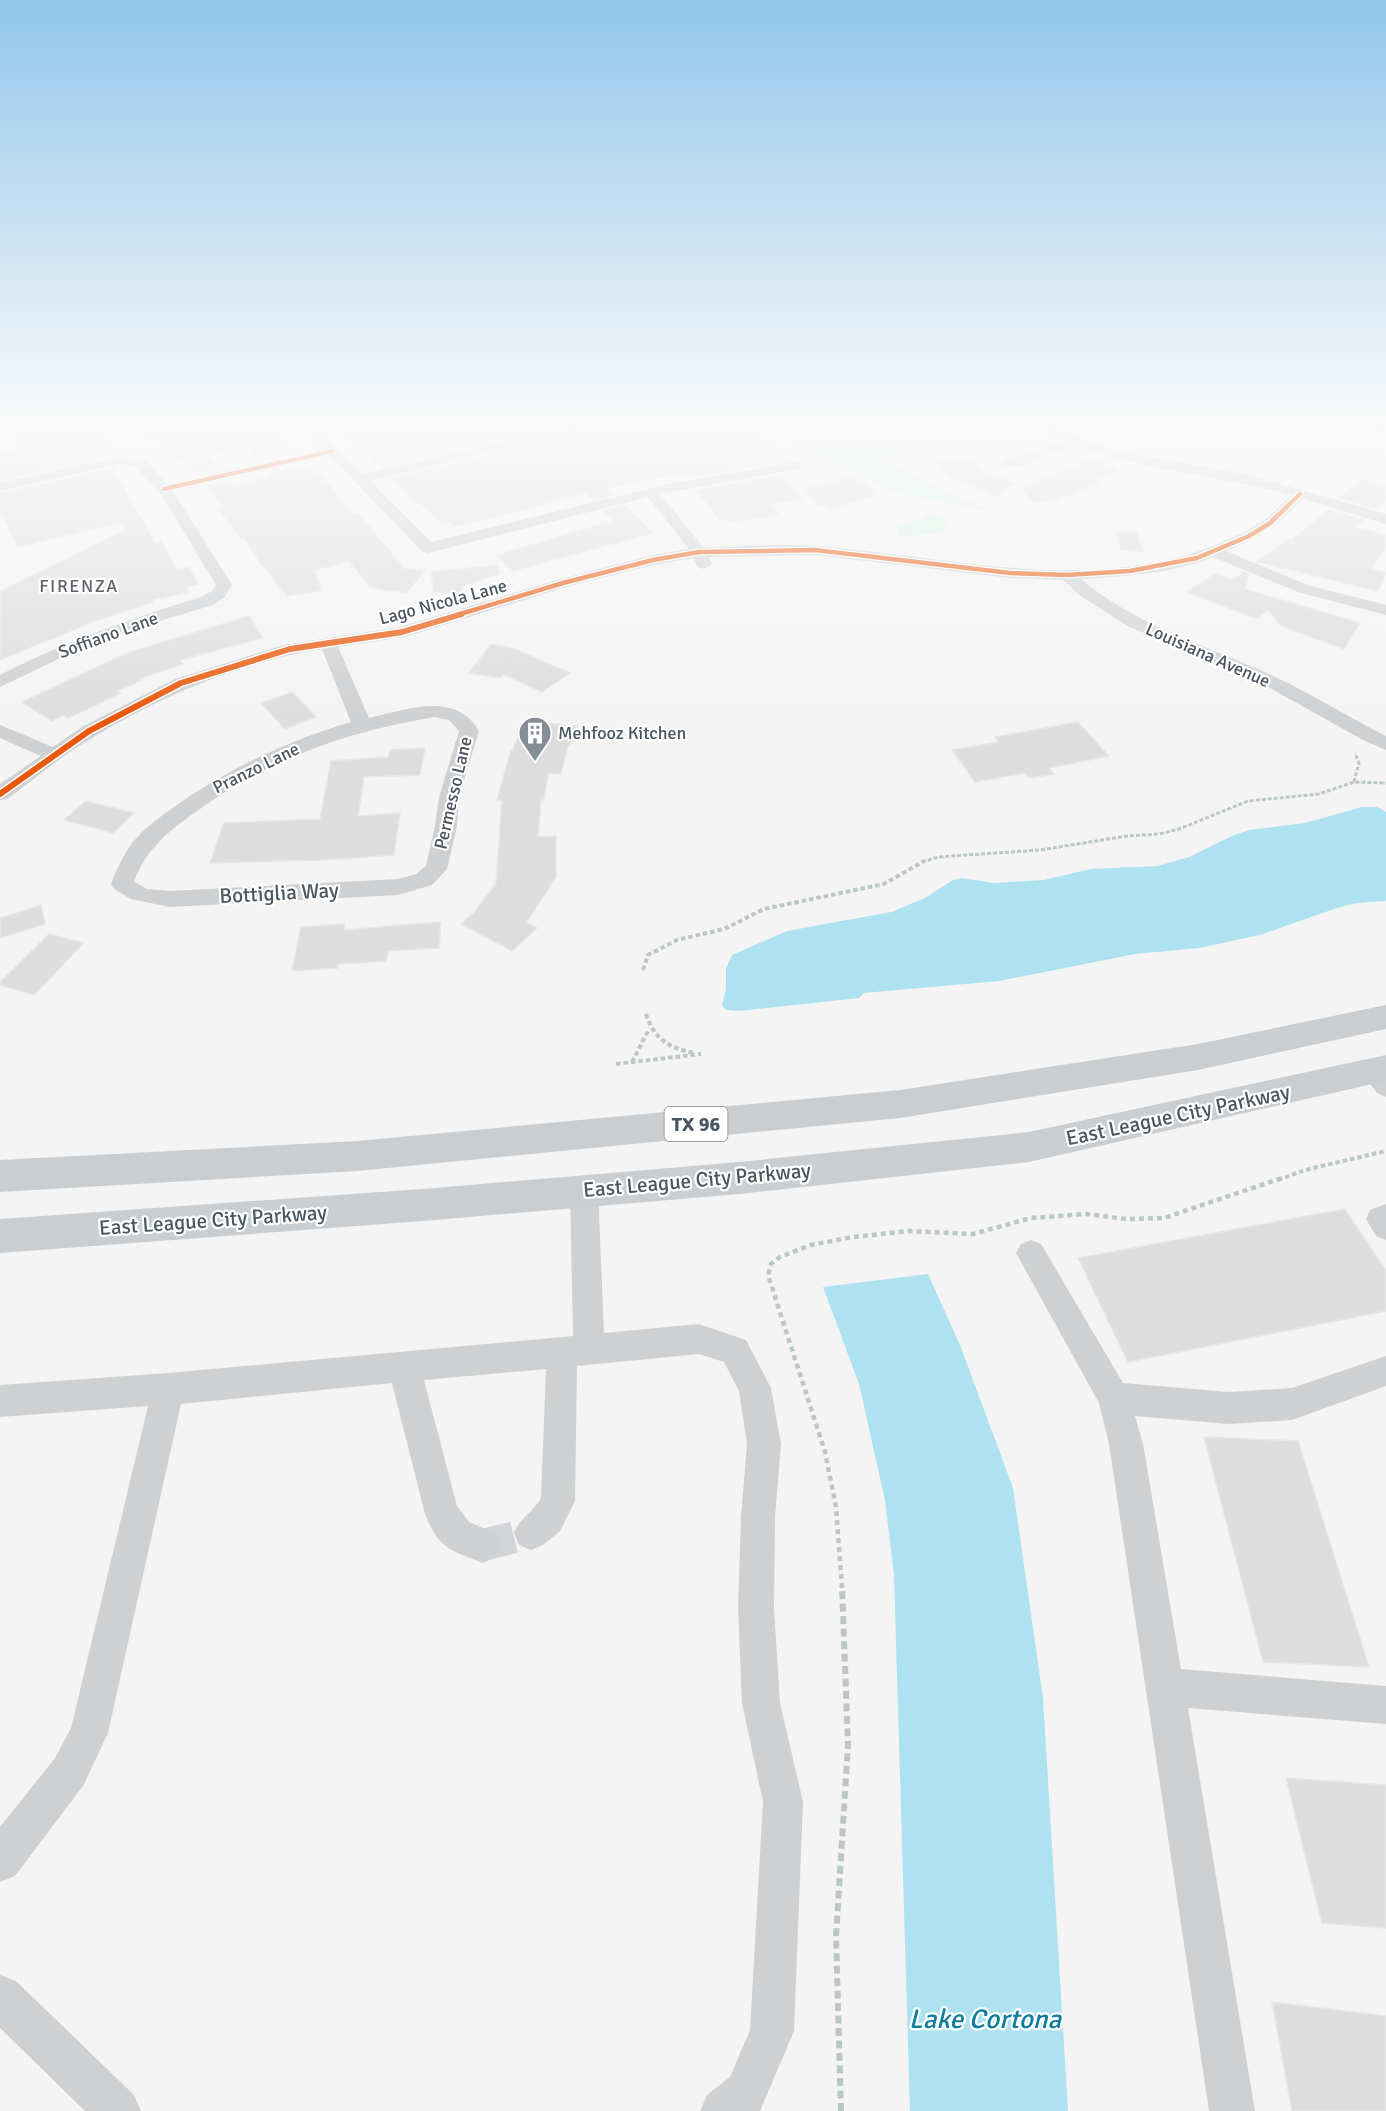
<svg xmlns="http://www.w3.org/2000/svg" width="1386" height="2111" font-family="Signika,sans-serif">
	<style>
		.green { fill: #d9f2e3 }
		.water { fill: #aee2f0 }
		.building { fill: #ddddde; stroke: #e5e6e7; stroke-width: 1.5 }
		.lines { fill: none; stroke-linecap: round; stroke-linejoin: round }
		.minor-tunnel { stroke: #d2d4d7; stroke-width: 32; stroke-dasharray: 32 16; stroke-linecap: butt }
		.path-far3 { stroke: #bcc7c4; stroke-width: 3; stroke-dasharray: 4 2; stroke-linecap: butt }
		.path-far2 { stroke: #bcc7c4; stroke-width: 4; stroke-dasharray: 4.5 3; stroke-linecap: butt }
		.path-far1 { stroke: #bcc7c4; stroke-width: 4.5; stroke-dasharray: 5 4; stroke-linecap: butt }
		.path { stroke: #bcc7c4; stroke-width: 6; stroke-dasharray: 8 4.5; stroke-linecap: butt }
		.minor { fill: #ced0d2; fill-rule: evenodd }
		.major { fill: #caced1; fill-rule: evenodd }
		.cycleway-far1-casing { stroke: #fff; stroke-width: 7 }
		.cycleway-casing { stroke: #fff; stroke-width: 9 }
		.cycleway-far1 { stroke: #e8590c; stroke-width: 4.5 }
		.cycleway { stroke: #e8590c; stroke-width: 6 }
		.labels { text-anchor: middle; stroke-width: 4.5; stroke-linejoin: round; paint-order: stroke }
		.far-neighbourhood-label { font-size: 18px; letter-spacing: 1.5px; fill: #5f6368; stroke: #fff }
		.far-street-label { font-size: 18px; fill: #4a5661; stroke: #fff }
		.far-poi-label { font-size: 18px; fill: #4a5661; stroke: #fff; text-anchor: start }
		.shield { fill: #fff; stroke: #808990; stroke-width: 1.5 }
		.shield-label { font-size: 20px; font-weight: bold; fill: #4a5661 }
		.street-label { font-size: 21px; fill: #4a5661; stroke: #fff }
		.near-water-label { font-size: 27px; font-style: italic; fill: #0c7c9b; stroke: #fff }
	</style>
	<rect width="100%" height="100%" fill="#f4f4f4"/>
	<g class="green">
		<path d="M747,422h279l28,17v5l-25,9 -130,2 -15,6 110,51 -97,-19z"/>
		<path d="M928,514l17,5 4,9 -13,6 -38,2 -1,-9c10,-6 23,-4 31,-13z"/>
	</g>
	<g class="water">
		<path d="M1362,807h15l9,5v89l-30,2 -19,5 -77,27 -61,13 -64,6 -136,27 -135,12 -5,5 -120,13 -13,-1 -4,-4 4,-17v-21l6,-13 55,-24 104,-19 34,-14 28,-18 8,-2 33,5 50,-3 47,-11 67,-3 31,-9 43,-21 17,-6 56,-7z"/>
		<path d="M928,1274l32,71 53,143 30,210 25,413h-158l-16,-536 -9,-75 -26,-116 -36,-97z"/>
	</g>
	<g class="building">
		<path d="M13,422h91l2,25 -4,1 5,9 -107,24v-28l25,-6z"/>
		<path d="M126,422l45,5 3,-2 33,5 61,-8 27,31 -36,8 -12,-15 -40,9 12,15 -22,5 -12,-15 -4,1 -12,-15 -44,-20z"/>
		<path d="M333,422h59l18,15 59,-15h103l-192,46z"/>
		<path d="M710,422h21l51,32 -17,2 7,8 -84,14 -4,-5 -77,15 8,7 -22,5 -7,-7 -131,34 -6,-5 -7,2 -23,-22 -4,1 -24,-25 215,-51 1,8 59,-9 9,3z"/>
		<path d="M963,457l12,5 9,10 33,12 -21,12 -49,-19 -14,-17z"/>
		<path d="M1092,459l27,11 -24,10 6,3 -44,17 -25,2 -11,-15z"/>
		<path d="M305,464l4,1 22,22 21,27 6,-1 46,55 21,3 -19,22 -36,-6 -21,-26 -34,9 6,21 -34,5 -23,-30h-2l-18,-29 -3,1 -23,-29 4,-3 -16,-20 22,-5 5,5 39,-10 -4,-4z"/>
		<path d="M113,468l42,75 6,-2 16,29 12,-3 9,17 -12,3 3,5 -37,8 1,2 -58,19 -95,39v-69l125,-61 -2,-8 -106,25 -17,-39v-15z"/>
		<path d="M781,475l22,24 -33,5 9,11 -51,7 -3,-3 -5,1 -24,-30z"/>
		<path d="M853,477l23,13 -7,2 5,4 -45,13 -3,-3 -6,1 -17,-17z"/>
		<path d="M1362,479l24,6v15l-10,9 -37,-11z"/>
		<path d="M625,505l28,28 -140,38 -17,-16 117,-34 -10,-10z"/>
		<path d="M1328,509l36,11 -8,7 30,8v12l-16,22 16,4 -8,18 -121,-29 31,-23 4,1z"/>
		<path d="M1116,532l21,1 6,19 -22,-2z"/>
		<path d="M498,565l2,9 -38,12 1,6 -20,2 -1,-2 -8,1 -3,-21z"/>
		<path d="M1244,572l5,2 -4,15 115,34 -16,26 -63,-23 -13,-16 -11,9 -70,-27 29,-19 17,7z"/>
		<path d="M249,616l14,22 -83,22 3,4 -44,15 3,1 -25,11 4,2 -53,25 -5,-3 -11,6 -30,-19 105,-49z"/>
		<path d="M491,644l22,4 57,25 -28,19 -39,-18 -3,4 -31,-5z"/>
		<path d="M292,692l24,25 -31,12 -24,-26z"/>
		<path d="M524,721l53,5 -7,20h-2l-7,28 -13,-1 -4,27h-3l-3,37 18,-1v41l-30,46 11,5 -25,23 -51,-27 14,-12 21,-29 6,-83h-5l14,-50h2z"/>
		<path d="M1078,722l31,34 -60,12 5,6 -24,4 -5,-5 -50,9 -23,-32 47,-8 -4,-5z"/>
		<path d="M425,748l-5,27 -56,2 -6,39 42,-3 -6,42 -71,5 -113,3 14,-40 96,-4 11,-58 57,-4 2,-7z"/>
		<path d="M86,801l48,12 -21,20 -49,-13z"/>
		<path d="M41,905l4,19 -45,14v-20z"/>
		<path d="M441,922l-2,26 -51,3 -2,10 -48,3v4l-46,3 9,-44 43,-3v6z"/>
		<path d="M49,934l35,9 -50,52 -34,-10v-3z"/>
		<path d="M1345,1209l41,61v41l-258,51 -50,-104z"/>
		<path d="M1204,1437l94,4 71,226 -106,-5z"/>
		<path d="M1286,1778l100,7v143l-64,-5z"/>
		<path d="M1272,2002l114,14v95h-94z"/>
	</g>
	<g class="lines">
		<path class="minor-tunnel" d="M483,1545l48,-12"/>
		<g class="path-far3">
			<path d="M1354,782l5,-19 -4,-10"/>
			<path d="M922,862l16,-5 102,-7 87,-14 32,-2 20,-5 69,-28 71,-7 35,-12 32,1"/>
		</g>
		<g class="path-far2">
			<path d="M643,970l5,-15 29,-15 47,-11 40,-20 120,-25 40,-23"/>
			<path d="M646,1014c8,25 23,34 48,39"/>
			<path d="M632,1062l17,-33"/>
			<path d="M616,1064l85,-10"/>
			<path d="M1278,1180l27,-10 81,-19"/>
		</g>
		<path class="path-far1" d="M842,1588l-6,-81 -11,-55 -57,-177 3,-11 9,-7 31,-12 42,-8 55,-6 65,3 58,-16 55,-4 40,5 38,-1 118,-40"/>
		<path class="path" d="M841,2111l-5,-175 12,-191 -6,-159"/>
		<g class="minor">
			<path d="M298,422h14l51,52 220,-52h23l-1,3 -235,56 61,61 233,-57 130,-23 5,1 2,3 -2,3 -139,25 43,53c38,0 77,-4 114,-1 133,10 274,51 403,-3 15,-7 31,-13 44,-23 10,-7 18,-17 27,-25 -53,-15 -106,-20 -159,-33 -12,-2 -50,-16 -58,-15 -21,2 -50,24 -71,19l-2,-3 2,-3 60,-19 -32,-19h16l20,11 49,18 128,23 142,40v10l-83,-25c-27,26 -42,37 -77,52l84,35 76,19v10l-88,-23 -85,-35c-40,17 -89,19 -132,22 54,46 124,66 188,95 40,18 77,42 117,62v14l-23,-10 -93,-52 -142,-62 -46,-29 -19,-17 -53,-2 -195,-23 -106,2 3,7 -8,5 -6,-2 -5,-9 -39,7 -85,21 -161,50 -70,11 31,71c37,-8 86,-28 110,13l-20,66 -2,29 -10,43 -15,16 -34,10 -228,12 -39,-8 -17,-10 -3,-5c5,-14 12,-28 21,-41 13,-16 32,-29 49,-41 53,-36 109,-62 170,-80l-29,-73c-79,13 -157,45 -225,86 -32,18 -60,42 -90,64l-7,1v-16l41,-28 -41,-18v-13l53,22 29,-20 93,-48 109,-34 116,-18 157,-47 96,-25 36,-6 -41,-52 -220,56 -6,-2 -92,-95 -157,35 59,94 -8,13 -11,7 -77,23 -69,27 -67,32v-12c67,-34 129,-56 201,-78l11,-6 4,-6 -55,-91 -27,-28 -15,-2 -119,27v-8l122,-27 25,6 20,22 156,-35zM435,717l14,3 10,11 -20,66 -4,29 -9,40 -10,8 -18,5 -228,12 -23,-2 -13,-7c12,-34 37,-53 66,-73 71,-51 149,-78 235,-92z"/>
			<path d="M1364,422h14l7,7 -2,3h-10z"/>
			<path d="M1373,1061l9,3 4,4v29l-9,-4 -17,-22 4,-7z"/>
			<path d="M584,1177l10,3 4,9 6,144 95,-9 47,16 25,48 10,56 -6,73 -1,91 6,95 23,99 -9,229 -34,80h-60l7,-16 23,-18 20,-47 13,-228 -21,-99 -4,-95 3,-91 6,-73 -8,-53 -15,-29 -25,-8 -122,12 -2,135 -15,30 -17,14 -12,5 -12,-5 -5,-12c6,-15 19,-21 27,-35l5,-129 -122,11 33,126 12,16 26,11 6,12 -6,12 -12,6c-33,-13 -44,-14 -58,-49l-33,-131 -211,21 -73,329 -25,53 -68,90 -15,6v-55l55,-69 16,-30 77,-322 -148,11v-32l168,-12 405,-37 -3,-147 4,-9z"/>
			<path d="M1386,1204v36l-10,-4 -10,-17 4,-9z"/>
			<path d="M1031,1240l10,4 82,139 106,9 63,-4 94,-32v30l-94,34 -63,4 -94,-8 8,28 38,225 205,17v38l-198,-16 67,403h-46l-100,-667 -10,-41 -83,-150 5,-9z"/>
			<path d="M0,1975l16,6 118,114 7,16h-56l-85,-83z"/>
		</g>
		<g class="major">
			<path d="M1386,1005v24l-188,41 -298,48 -543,53 -357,21v-32l357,-19 543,-51 298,-46z"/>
			<path d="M1386,1055v26l-357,81 -290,32 -316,27 -423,32v-34l423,-30 316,-27 290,-30z"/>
		</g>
		<defs>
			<g id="cycleway-far1">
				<path d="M164,489l169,-38"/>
				<path d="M457,615l106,-32 90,-23 46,-8 116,-2 195,23 57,2 63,-4 67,-13 52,-22 21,-13 30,-29"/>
			</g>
			<path id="cycleway" d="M0,794l89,-63 92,-48 109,-34 112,-17 60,-18"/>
		</defs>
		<use href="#cycleway-far1" class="cycleway-far1-casing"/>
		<use href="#cycleway" class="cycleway-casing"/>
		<use href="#cycleway-far1" class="cycleway-far1"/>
		<use href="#cycleway" class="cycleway"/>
	</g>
	<linearGradient id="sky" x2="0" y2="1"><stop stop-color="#91c6eb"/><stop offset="0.59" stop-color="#fafafa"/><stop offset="1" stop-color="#fafafa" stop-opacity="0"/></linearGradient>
	<rect width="1386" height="718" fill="url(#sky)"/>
	<defs>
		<symbol id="building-pin" viewBox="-11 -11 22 30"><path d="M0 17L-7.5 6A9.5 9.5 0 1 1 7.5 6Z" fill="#868d94" stroke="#fff"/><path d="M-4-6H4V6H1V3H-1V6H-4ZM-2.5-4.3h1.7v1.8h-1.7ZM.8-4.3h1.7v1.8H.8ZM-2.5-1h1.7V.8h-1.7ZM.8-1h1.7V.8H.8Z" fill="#fff"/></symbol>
	</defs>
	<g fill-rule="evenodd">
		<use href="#building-pin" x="516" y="714" width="38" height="52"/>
	</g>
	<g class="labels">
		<g class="far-neighbourhood-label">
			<text x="79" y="592">FIRENZA</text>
		</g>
		<g class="far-street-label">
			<text transform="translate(443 602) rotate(-15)" y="6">Lago Nicola Lane</text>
			<text transform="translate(108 635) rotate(-20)" y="6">Soffiano Lane</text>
			<text transform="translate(1208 655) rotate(24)" y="6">Louisiana Avenue</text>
			<text transform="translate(256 768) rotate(-26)" y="6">Pranzo Lane</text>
			<text transform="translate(453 793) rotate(-77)" y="6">Permesso Lane</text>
		</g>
		<g class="far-poi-label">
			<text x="558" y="739">Mehfooz Kitchen</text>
		</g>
		<rect class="shield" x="664.5" y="1107" width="63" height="34" rx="4.5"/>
		<g class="shield-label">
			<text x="696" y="1131">TX 96</text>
		</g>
		<g class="street-label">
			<text transform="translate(279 893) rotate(-3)" y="7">Bottiglia Way</text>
			<text transform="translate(1178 1115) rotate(-12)" y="7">East League City Parkway</text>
			<text transform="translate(697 1180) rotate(-5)" y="7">East League City Parkway</text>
			<text transform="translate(213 1220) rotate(-4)" y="7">East League City Parkway</text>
		</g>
		<g class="near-water-label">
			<text x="985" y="2028">Lake Cortona</text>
		</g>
	</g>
</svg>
